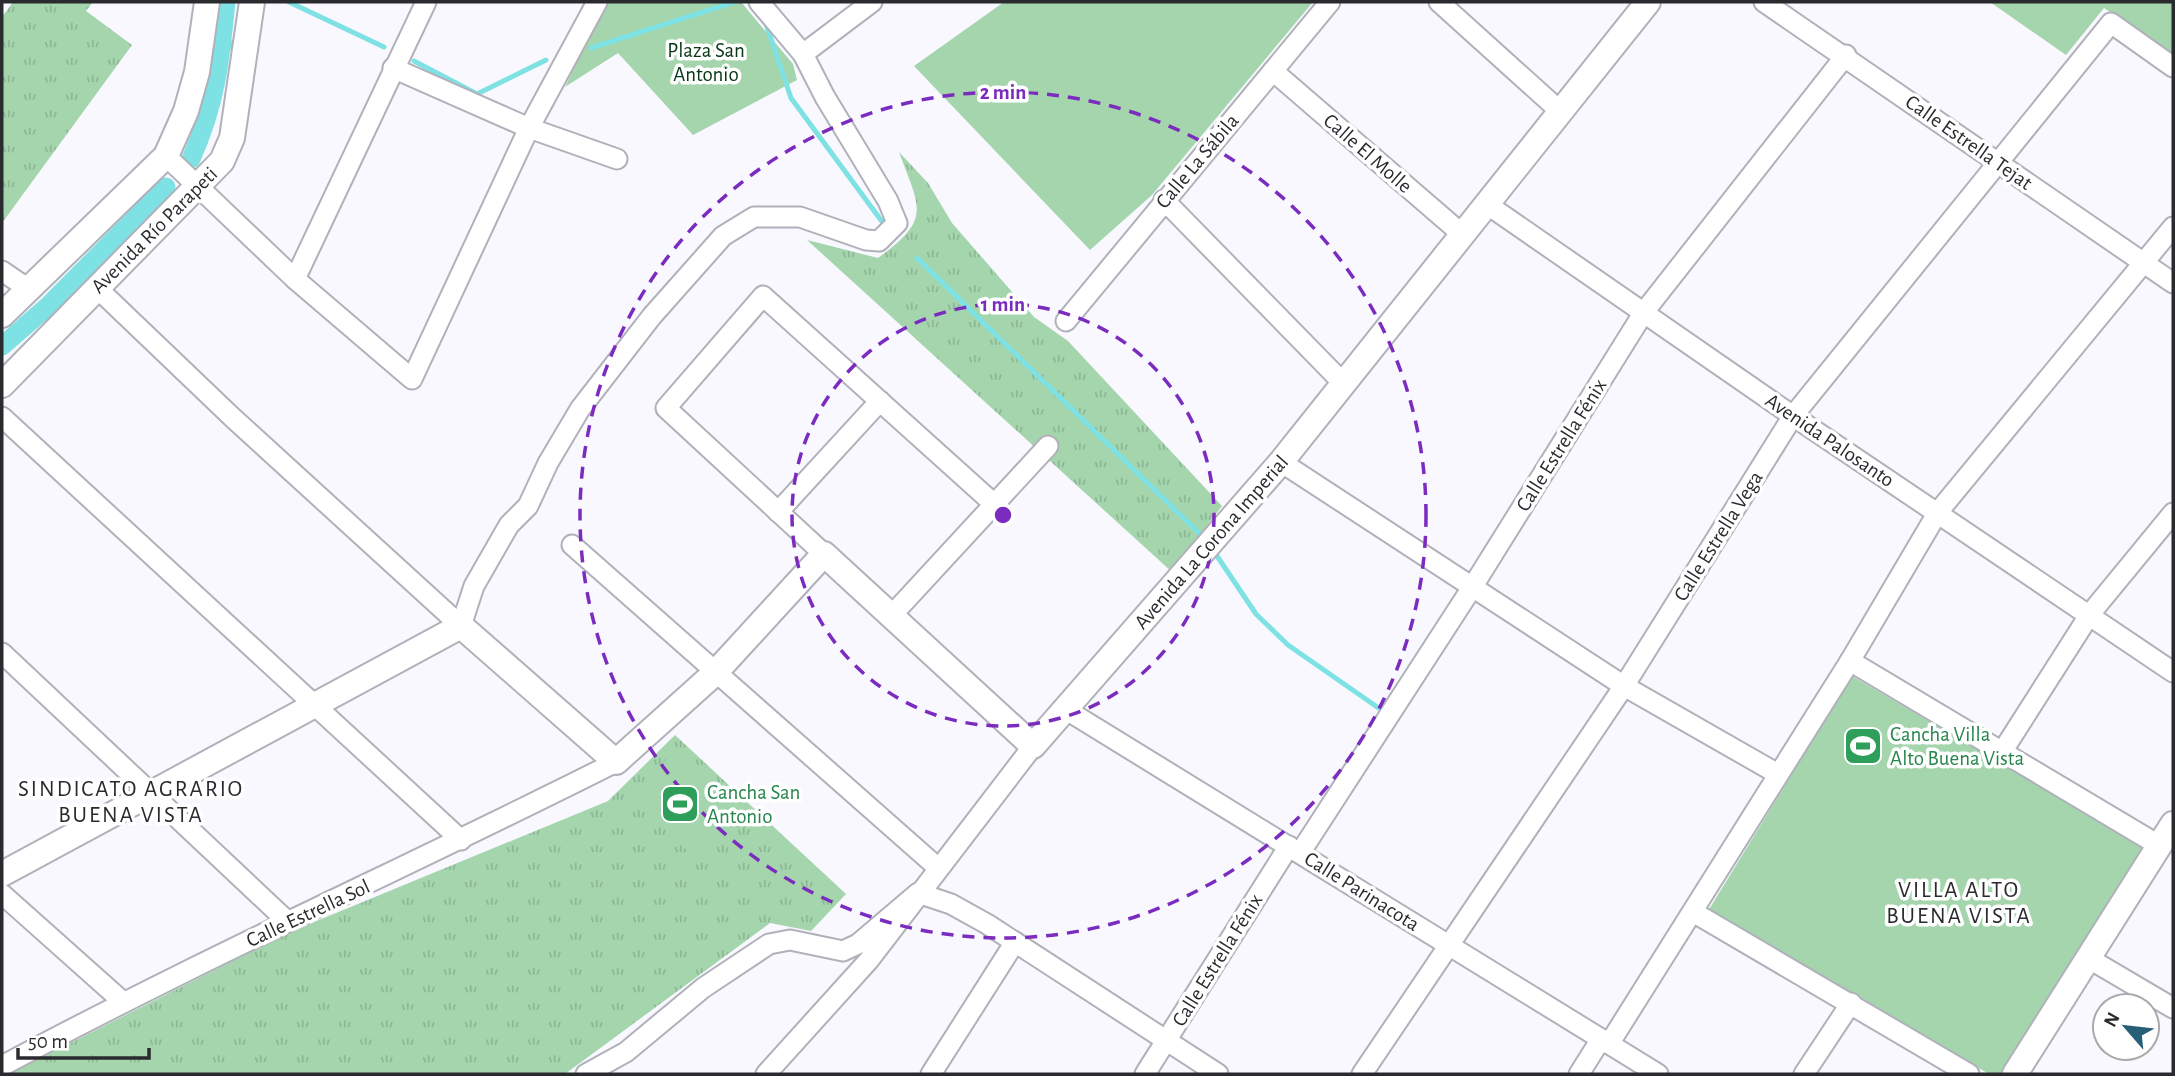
<svg xmlns="http://www.w3.org/2000/svg" width="2175" height="1076" font-family="'Alegreya Sans',sans-serif">
	<style>
		.grass { fill: url(#grass-tufts) }
		.park { fill: #a4d5ad }
		.lines { fill: none; stroke-linecap: round; stroke-linejoin: round }
		.stream { stroke: #7ee1e3; stroke-width: 5 }
		.canal { stroke: #7ee1e3; stroke-width: 19 }
		.minor-casing { stroke: #b0b1ba; stroke-width: 23 }
		.tertiary-casing { stroke: #b0b1ba; stroke-width: 28 }
		.minor { stroke: #fff; stroke-width: 19 }
		.tertiary { stroke: #fff; stroke-width: 24 }
		.ring { fill: none; stroke: #7b2cbf; stroke-width: 3.5; stroke-dasharray: 12 9 }
		.labels { text-anchor: middle; stroke-width: 7; stroke-linejoin: round; paint-order: stroke }
		.park-label { font-size: 21px; fill: #083717; stroke: #fff }
		.street-label { font-size: 21px; fill: #2a2b2f; stroke: #fff }
		.leisure-label { font-size: 21px; fill: #27864d; stroke: #fff; text-anchor: start }
		.neighbourhood-label { font-size: 23px; letter-spacing: 2px; fill: #2a2b2f; stroke: #fff }
		.centre { fill: #7b2cbf; stroke: #fff; stroke-width: 3.5 }
		.ring-label { font-size: 21px; text-anchor: middle; font-weight: bold; fill: #7b2cbf; stroke: #fff; stroke-width: 7; stroke-linejoin: round; paint-order: stroke }
	</style>
	<defs>
		<pattern id="grass-tufts" width="24" height="20" patternUnits="userSpaceOnUse" patternTransform="scale(1.75)"><rect width="24" height="20" fill="#a4d5ad"/><path d="M3 7l-1-3M5 7V3M7 7l1-3M15 17l-1-3M17 17v-4M19 17l1-3" fill="none" stroke="#8db795"/></pattern>
	</defs>
	<rect width="100%" height="100%" fill="#f8f8fe"/>
	<g class="grass">
		<path d="M13,2h80l-7,9 46,34 -130,178v-206z"/>
		<path d="M899,152l29,31 24,40 82,94 34,24 154,165 -50,66 -365,-332 71,18c54,-39 42,-49 21,-106z"/>
		<path d="M675,735l171,159 -35,37 -41,-8 -205,151h-556l281,-142 318,-131z"/>
	</g>
	<g class="park">
		<path d="M605,2h136l52,62 4,16 -104,55 -75,-82 -53,34z"/>
		<path d="M1004,2h309l-161,193 -62,55 -176,-184z"/>
		<path d="M1990,2h183v53l-69,-47 -38,47z"/>
		<path d="M1852,676l292,172 -144,226h-11l-281,-163z"/>
		<path d="M670,755l59,57 -39,41 -59,-57z"/>
	</g>
	<g class="lines">
		<g class="stream">
			<path d="M289,2l95,45"/>
			<path d="M765,21l26,77 95,129"/>
			<path d="M591,48l143,-46"/>
			<path d="M220,59l16,-20"/>
			<path d="M414,61l63,33 69,-34"/>
			<path d="M917,258l286,279"/>
			<path d="M1215,553l41,61 32,31 92,64"/>
		</g>
		<g class="canal">
			<path d="M191,159c25,-56 29,-97 35,-157"/>
			<path d="M2,346l46,-40 118,-119"/>
		</g>
		<defs>
			<g id="minor">
				<path d="M1439,2l122,110"/>
				<path d="M1764,2l409,281"/>
				<path d="M803,54l69,-52"/>
				<path d="M393,68l136,60 88,31"/>
				<path d="M1273,71l190,164"/>
				<path d="M166,156l129,123 117,100 117,-251 68,-126"/>
				<path d="M1164,200l180,184"/>
				<path d="M1488,205l305,211 380,256"/>
				<path d="M2,271l28,19"/>
				<path d="M295,279l131,-277"/>
				<path d="M96,287l137,131 228,208 13,-40 35,-61 19,-19 20,-43 32,-54 72,-93 71,-80 31,-19h46l66,23 13,1 18,-18 -9,-22 -63,-104 -22,-43 -44,-52"/>
				<path d="M1066,321l264,-319"/>
				<path d="M2,417l459,423"/>
				<path d="M1281,462l343,224 154,88"/>
				<path d="M778,512l102,-111"/>
				<path d="M572,545l365,322"/>
				<path d="M824,554l-158,-146 97,-112 230,207"/>
				<path d="M892,615l156,-169"/>
				<path d="M2,653l286,269"/>
				<path d="M1850,661l310,185"/>
				<path d="M1065,709l593,365"/>
				<path d="M2002,752l88,-138 83,-101"/>
				<path d="M1300,853l173,-267 171,-274 202,-257"/>
				<path d="M2,894l120,107"/>
				<path d="M1693,912l276,162"/>
				<path d="M2088,958l85,50"/>
				<path d="M1609,1044l241,-383 88,-149 235,-285"/>
				<path d="M2,1066c201,-108 410,-201 614,-304"/>
				<path d="M586,1074l40,-22 77,-64 66,-44 21,-4 53,11 15,-7 60,-51 33,11 36,20 231,150"/>
				<path d="M766,1074l103,-114 164,-214"/>
				<path d="M931,1074l84,-132"/>
				<path d="M1145,1074l144,-228"/>
				<path d="M1362,1074l262,-388 169,-270 318,-393 62,44"/>
				<path d="M1579,1074l22,-35"/>
				<path d="M1804,1074l47,-71"/>
			</g>
			<g id="tertiary">
				<path d="M2,315l164,-159 20,-45 11,-39 10,-70"/>
				<path d="M2,385l220,-224 10,-23 20,-136"/>
				<path d="M2,874l459,-248 155,136 99,-89 109,-119 209,192 248,-284 367,-460"/>
				<path d="M2015,1074l158,-250"/>
			</g>
		</defs>
		<use href="#minor" class="minor-casing"/>
		<use href="#tertiary" class="tertiary-casing"/>
		<use href="#minor" class="minor"/>
		<use href="#tertiary" class="tertiary"/>
	</g>
	<g class="ring">
		<circle cx="1003" cy="515" r="211"/>
		<circle cx="1003" cy="515" r="423"/>
	</g>
	<defs>
		<symbol id="stadium-square" viewBox="-11 -11 22 22"><rect x="-9" y="-9" width="18" height="18" rx="4" fill="#2e9e5b" stroke="#fff"/><path d="M0-5a6.5 5 0 1 0 0 10a6.5 5 0 1 0 0-10ZM-3.5-1.8h7v3.6h-7Z" fill="#fff"/></symbol>
	</defs>
	<g fill-rule="evenodd">
		<use href="#stadium-square" x="1841" y="724" width="44" height="44"/>
		<use href="#stadium-square" x="658" y="782" width="44" height="44"/>
	</g>
	<g class="labels">
		<g class="park-label">
			<text x="706" y="57">Plaza San<tspan x="706" dy="24">Antonio</tspan></text>
		</g>
		<g class="street-label">
			<text transform="translate(1969 142) rotate(35)" y="7">Calle Estrella Tejat</text>
			<text transform="translate(1368 153) rotate(41)" y="7">Calle El Molle</text>
			<text transform="translate(1197 161) rotate(-50)" y="7">Calle La Sábila</text>
			<text transform="translate(154 230) rotate(-45)" y="7">Avenida Río Parapeti</text>
			<text transform="translate(1830 440) rotate(34)" y="7">Avenida Palosanto</text>
			<text transform="translate(1561 445) rotate(-58)" y="7">Calle Estrella Fénix</text>
			<text transform="translate(1718 536) rotate(-58)" y="7">Calle Estrella Vega</text>
			<text transform="translate(1211 542) rotate(-49)" y="7">Avenida La Corona Imperial</text>
			<text transform="translate(1362 891) rotate(32)" y="7">Calle Parinacota</text>
			<text transform="translate(308 913) rotate(-25)" y="7">Calle Estrella Sol</text>
			<text transform="translate(1217 960) rotate(-58)" y="7">Calle Estrella Fénix</text>
		</g>
		<g class="leisure-label">
			<text x="1890" y="741">Cancha Villa<tspan x="1890" dy="24">Alto Buena Vista</tspan></text>
			<text x="707" y="799">Cancha San<tspan x="707" dy="24">Antonio</tspan></text>
		</g>
		<g class="neighbourhood-label">
			<text x="131" y="796">SINDICATO AGRARIO<tspan x="131" dy="26">BUENA VISTA</tspan></text>
			<text x="1959" y="897">VILLA ALTO<tspan x="1959" dy="26">BUENA VISTA</tspan></text>
		</g>
	</g>
	<circle cx="1003" cy="515" r="10" class="centre"/>
	<g class="ring-label">
		<text x="1003" y="99">2 min</text>
		<text x="1003" y="311">1 min</text>
	</g>
	<rect width="2175" height="1076" fill="none" stroke="#2a2b2f" stroke-width="7"/>
	<g transform="translate(2126 1027) rotate(298)"><circle r="33" fill="#ffffff" stroke="#aaaaac" stroke-width="2"/>
	<path d="M0-5L12 26L0 18L-12 26Z" fill="#275f79"/>
	<text y="-10" font-size="19" font-weight="bold" text-anchor="middle" fill="#2a2b2f">N</text>
	</g>
	<path d="M18 1048v10h131v-10" fill="none" stroke="#2a2b2f" stroke-width="3.5"/>
	<text x="28" y="1048" font-size="21" fill="#2a2b2f" stroke="#ffffff" stroke-width="5" paint-order="stroke">50 m</text>
</svg>
